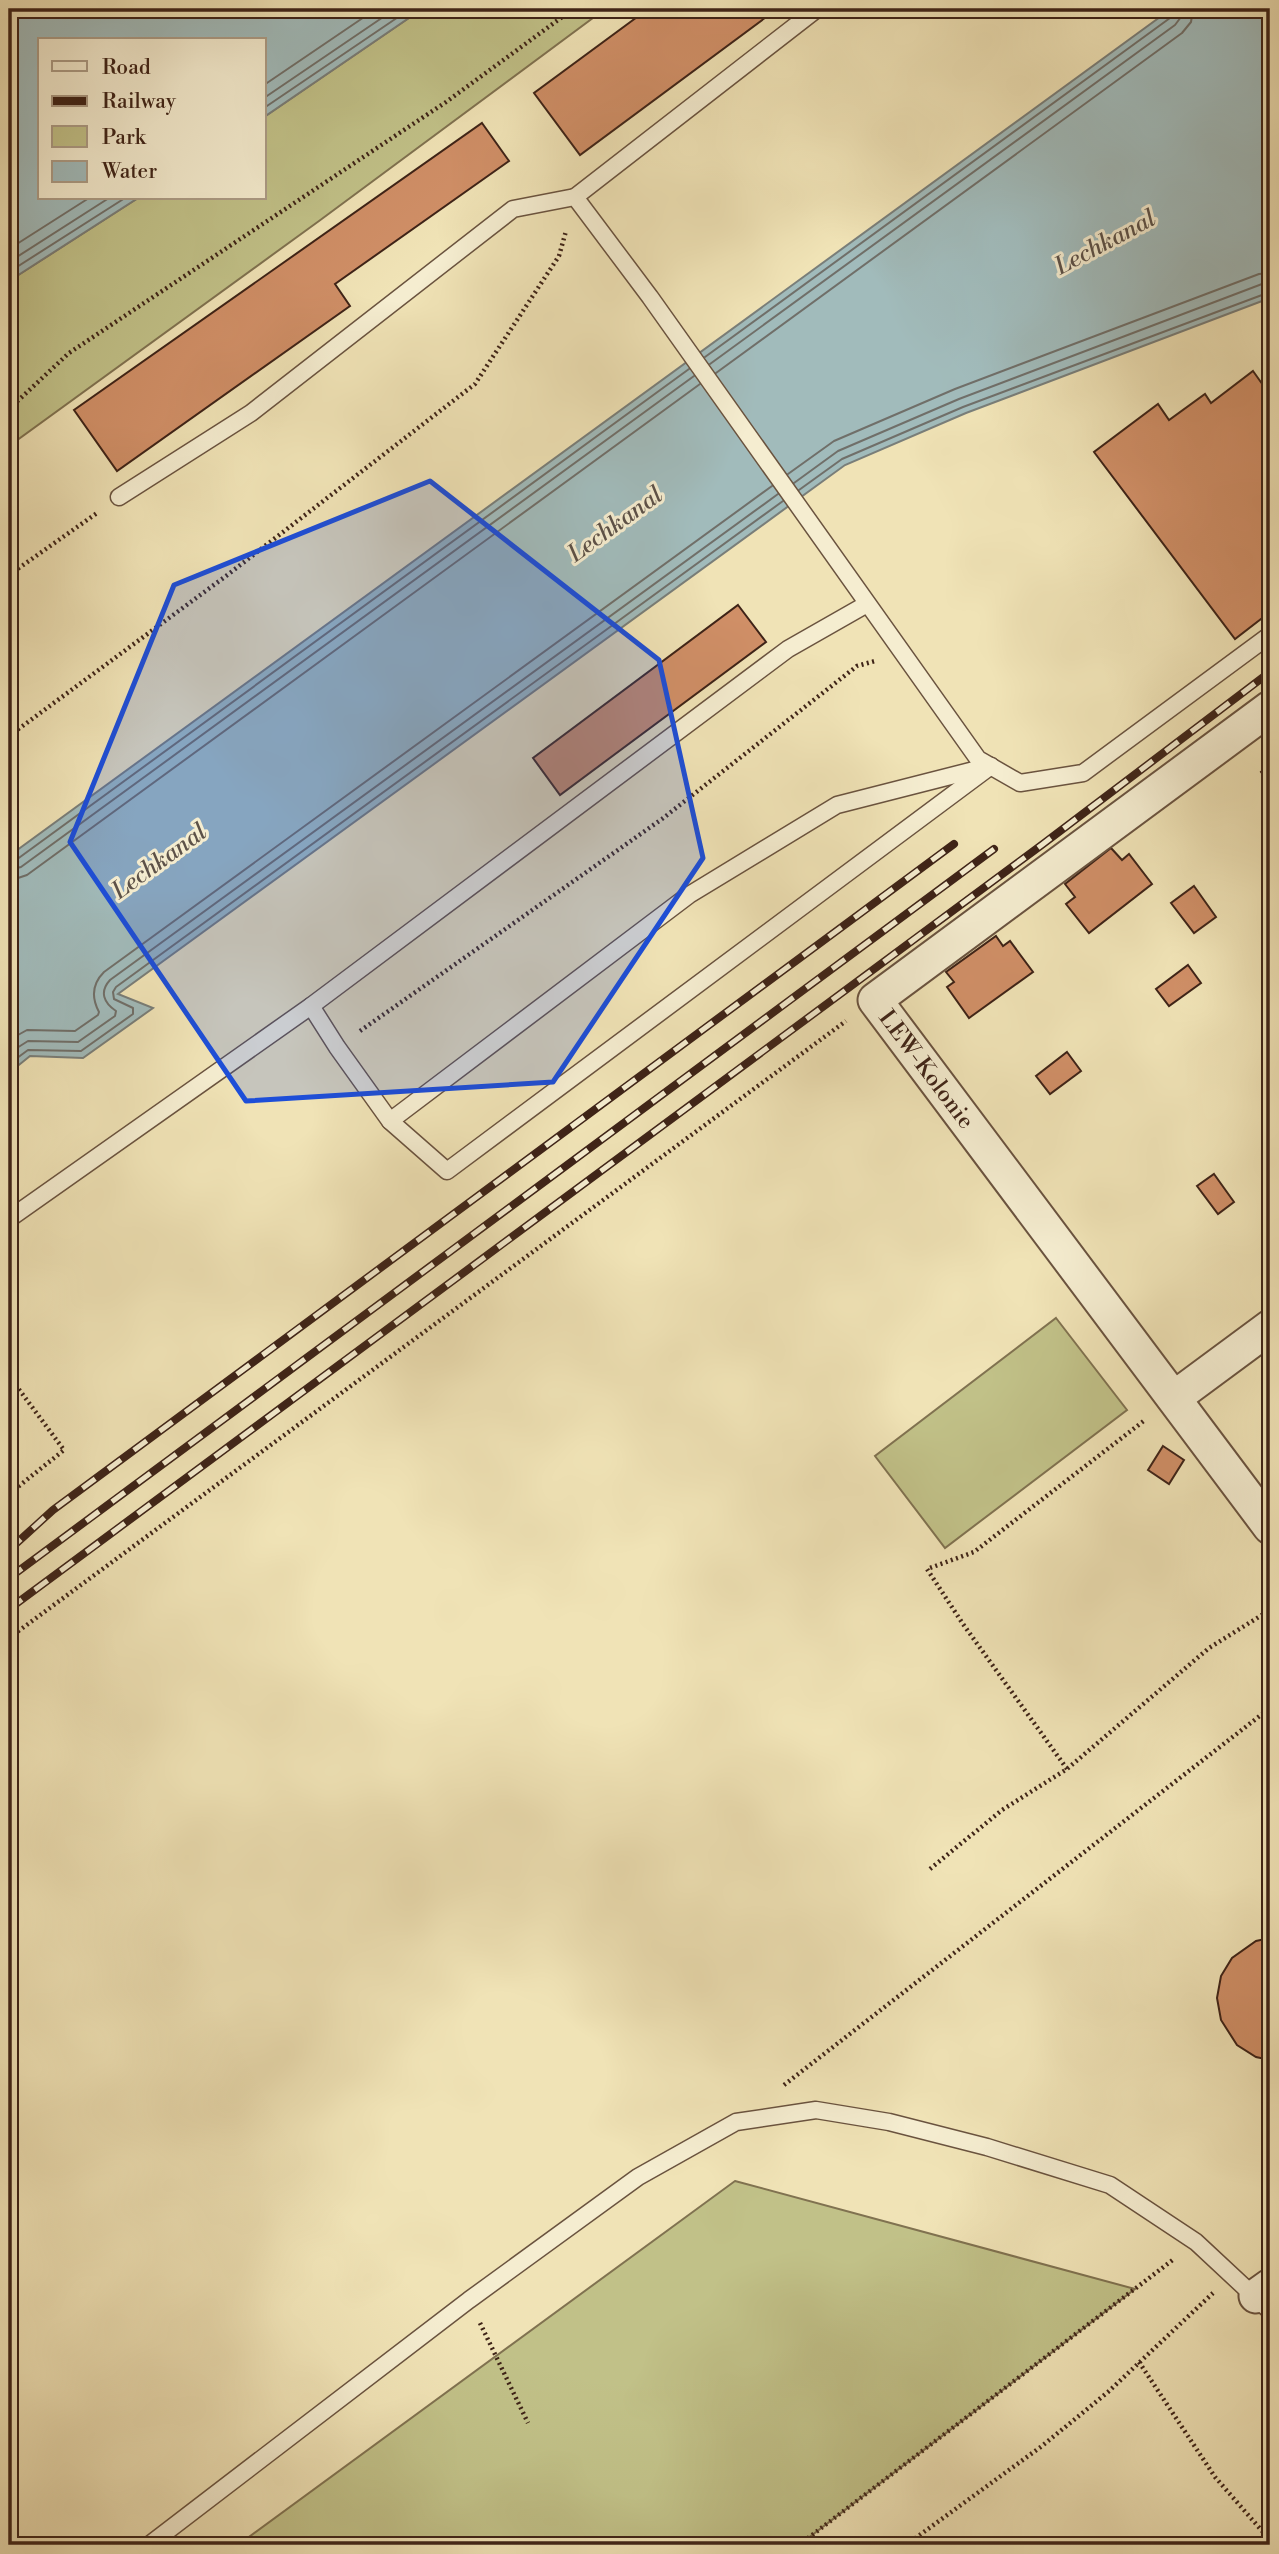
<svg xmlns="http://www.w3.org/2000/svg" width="1279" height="2554" font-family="'Libre Bodoni',serif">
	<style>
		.green { fill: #c1c188; stroke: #807250; stroke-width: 2 }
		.water { fill: #a1bbbb; stroke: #797e79; stroke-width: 2 }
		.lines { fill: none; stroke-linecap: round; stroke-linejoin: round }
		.shore { stroke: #706f69; stroke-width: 2 }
		.building { fill: #d08f67; stroke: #3e2317; stroke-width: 2 }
		.lane-casing { stroke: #6a533f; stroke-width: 19 }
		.street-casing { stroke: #6a533f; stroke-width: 37 }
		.path { stroke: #3e2317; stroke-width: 4.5; stroke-dasharray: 2 3.5; stroke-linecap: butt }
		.lane { stroke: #f5edd0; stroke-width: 16 }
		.street { stroke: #f5edd0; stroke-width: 33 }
		.rail-casing { stroke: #3e2317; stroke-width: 8 }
		.rail { stroke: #f5edd0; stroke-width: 5; stroke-dasharray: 16; stroke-linecap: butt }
		.marked { fill: #1d4ed8; fill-opacity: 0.2; stroke: #1d4ed8; stroke-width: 5; stroke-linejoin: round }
		.labels { text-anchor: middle; stroke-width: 6; stroke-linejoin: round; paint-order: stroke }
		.street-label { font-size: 23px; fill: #3e2317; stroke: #f5edd0 }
		.water-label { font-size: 24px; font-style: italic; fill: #5c5148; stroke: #f5edd0 }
	</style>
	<rect width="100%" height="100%" fill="#f0e3b6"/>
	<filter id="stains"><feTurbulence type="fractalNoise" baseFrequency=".00286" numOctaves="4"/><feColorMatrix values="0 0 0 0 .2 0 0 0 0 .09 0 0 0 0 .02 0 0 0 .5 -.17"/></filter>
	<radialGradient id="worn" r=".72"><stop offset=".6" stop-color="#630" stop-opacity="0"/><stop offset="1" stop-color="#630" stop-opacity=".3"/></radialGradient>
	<g class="green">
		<path d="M422,9h183l-286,212 -310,225v-165l129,-83h126v-81z"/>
		<path d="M1056,1318l71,92 -182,138 -70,-92z"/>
		<path d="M735,2181l400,108 -336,256h-561z"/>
	</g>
	<g class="water">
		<path d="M9,9h413l-158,108v-77h-224v158h98l-129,83z"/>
		<path d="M1171,9h99v289l-304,115 -121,52 -727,529 35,14 -70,50 -53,-2 -21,17v-217z"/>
	</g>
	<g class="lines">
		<g class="shore">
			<path d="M264,85l112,-76"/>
			<path d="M264,98l131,-89"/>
			<path d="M264,108l146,-99"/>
			<path d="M9,249l80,-51"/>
			<path d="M9,262l100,-64"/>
			<path d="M9,272l116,-74"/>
			<path d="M705,357l465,-339 4,-9"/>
			<path d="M710,364l465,-339 6,-8 2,-8"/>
			<path d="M716,373l466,-340 9,-11 2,-13"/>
			<path d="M788,474l46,-33 121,-52 304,-115 11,-1"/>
			<path d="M794,483l44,-32 121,-52 303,-115 8,-1"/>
			<path d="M799,490l43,-31 121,-52 307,-115"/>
			<path d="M9,861l7,-1 673,-491"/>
			<path d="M9,870l12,-3 673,-491"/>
			<path d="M9,881l18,-6 673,-491"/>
			<path d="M9,1040l18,-10 48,1 23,-16 1,-3c-8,-15 -7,-28 5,-40l668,-486"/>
			<path d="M9,1053l19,-12 50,1 37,-26 1,-5c-12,-8 -17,-19 -6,-31l668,-486"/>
			<path d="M9,1064l19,-14 53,1 52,-37v-6l-19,-9 -1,-7 3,-5 667,-486"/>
		</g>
	</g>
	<g class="building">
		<path d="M648,9h129l-197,146 -46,-62z"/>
		<path d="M482,123l27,38 -174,123 15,22 -233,165 -43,-61z"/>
		<path d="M1253,371l17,24v217l-35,27 -141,-187 64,-48 11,16 36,-26 6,9z"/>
		<path d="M738,605l28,37 -206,153 -27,-37z"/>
		<path d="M1270,764v20l-9,-12z"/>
		<path d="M1111,848l11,12 7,-6 23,30 -63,49 -23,-29 9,-7 -10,-13z"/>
		<path d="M1194,886l22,31 -22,16 -23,-30z"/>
		<path d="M996,936l7,10 7,-5 23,31 -64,46 -22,-31 7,-5 -8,-10z"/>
		<path d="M1188,965l13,18 -32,23 -13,-17z"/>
		<path d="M1067,1052l14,19 -31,23 -14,-18z"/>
		<path d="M1214,1174l20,28 -16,12 -21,-28z"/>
		<path d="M1163,1446l21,14 -15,24 -21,-14z"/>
		<path d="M1270,1938v122l-14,-3 -19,-12 -16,-25 -4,-22 4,-22 11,-18 24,-17z"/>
	</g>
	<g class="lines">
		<defs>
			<g id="lane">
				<path d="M575,197l242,-188"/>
				<path d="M119,497l132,-84 262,-204 62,-12 75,100 328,462 42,24 63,-10 187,-138"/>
				<path d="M311,1006l26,41 53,74 57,50 544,-405"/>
				<path d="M390,1121l299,-226 148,-90 145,-37"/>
				<path d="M9,1219l302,-213 477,-357 79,-45"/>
				<path d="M149,2545l320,-245 169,-123 98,-55 80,-12 73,12 98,25 123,38 86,57 74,69"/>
			</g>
			<g id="street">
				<path d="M1270,708l-395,292 395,527"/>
				<path d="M1174,1398l96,-71"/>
				<path d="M1256,2296l14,-10"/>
			</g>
		</defs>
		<use href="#lane" class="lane-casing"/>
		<use href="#street" class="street-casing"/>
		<g class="path">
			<path d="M9,409l60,-56 377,-251 127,-93"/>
			<path d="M9,575l88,-62"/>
			<path d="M9,736l217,-160 249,-192 84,-128 7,-25"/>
			<path d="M360,1031l302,-212 195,-153 18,-5"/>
			<path d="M9,1376l55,74 -55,44"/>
			<path d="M9,1638l837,-617"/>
			<path d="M1067,1769l-104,-145 -36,-55 47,-17 171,-132"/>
			<path d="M930,1869l72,-59 65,-41 142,-121 61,-38"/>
			<path d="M784,2085l486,-377"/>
			<path d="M480,2323l48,100"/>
			<path d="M1139,2362l76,115 55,63"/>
			<path d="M799,2545l375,-286"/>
			<path d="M906,2545l136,-99 66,-54 105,-99"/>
		</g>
		<use href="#lane" class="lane"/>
		<use href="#street" class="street"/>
		<defs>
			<g id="rail">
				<path d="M9,1550l44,-40 901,-666"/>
				<path d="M9,1578l985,-729"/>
				<path d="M9,1609l1034,-765 227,-172"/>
			</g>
		</defs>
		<use href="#rail" class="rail-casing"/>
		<use href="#rail" class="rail"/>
	</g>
	<path class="marked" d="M430,481l229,179 44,198 -150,224 -307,19 -176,-259 104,-257z"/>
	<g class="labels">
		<g class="street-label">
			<text transform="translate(927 1069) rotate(53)" y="8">LEW-Kolonie</text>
		</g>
		<g class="water-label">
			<text transform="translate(1105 242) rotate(-28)" y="8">Lechkanal</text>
			<text transform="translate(615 524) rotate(-36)" y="8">Lechkanal</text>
			<text transform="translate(159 861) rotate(-36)" y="8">Lechkanal</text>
		</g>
	</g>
	<rect width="1279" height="2554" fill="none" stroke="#f0e3b6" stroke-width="35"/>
	<rect x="10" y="10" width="1258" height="2533" fill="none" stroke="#3e2317" stroke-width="3.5"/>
	<rect x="18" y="18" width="1244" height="2519" fill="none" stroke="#3e2317" stroke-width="2"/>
	<rect x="38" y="38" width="228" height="161" fill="#f5edd0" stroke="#ac9c86" stroke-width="2"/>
	<rect x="52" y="61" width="35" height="10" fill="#f5edd0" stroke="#ac9c86" stroke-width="2"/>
	<text x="102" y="74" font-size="21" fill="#3e2317">Road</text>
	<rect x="52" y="96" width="35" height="10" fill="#3e2317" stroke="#ac9c86" stroke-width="2"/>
	<text x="102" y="108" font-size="21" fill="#3e2317">Railway</text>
	<rect x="52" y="126" width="35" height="21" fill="#c1c188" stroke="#ac9c86" stroke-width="2"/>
	<text x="102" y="144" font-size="21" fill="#3e2317">Park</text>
	<rect x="52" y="161" width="35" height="21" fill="#a1bbbb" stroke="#ac9c86" stroke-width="2"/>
	<text x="102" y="178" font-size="21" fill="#3e2317">Water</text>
	<rect width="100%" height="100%" filter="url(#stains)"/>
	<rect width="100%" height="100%" fill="url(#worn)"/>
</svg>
